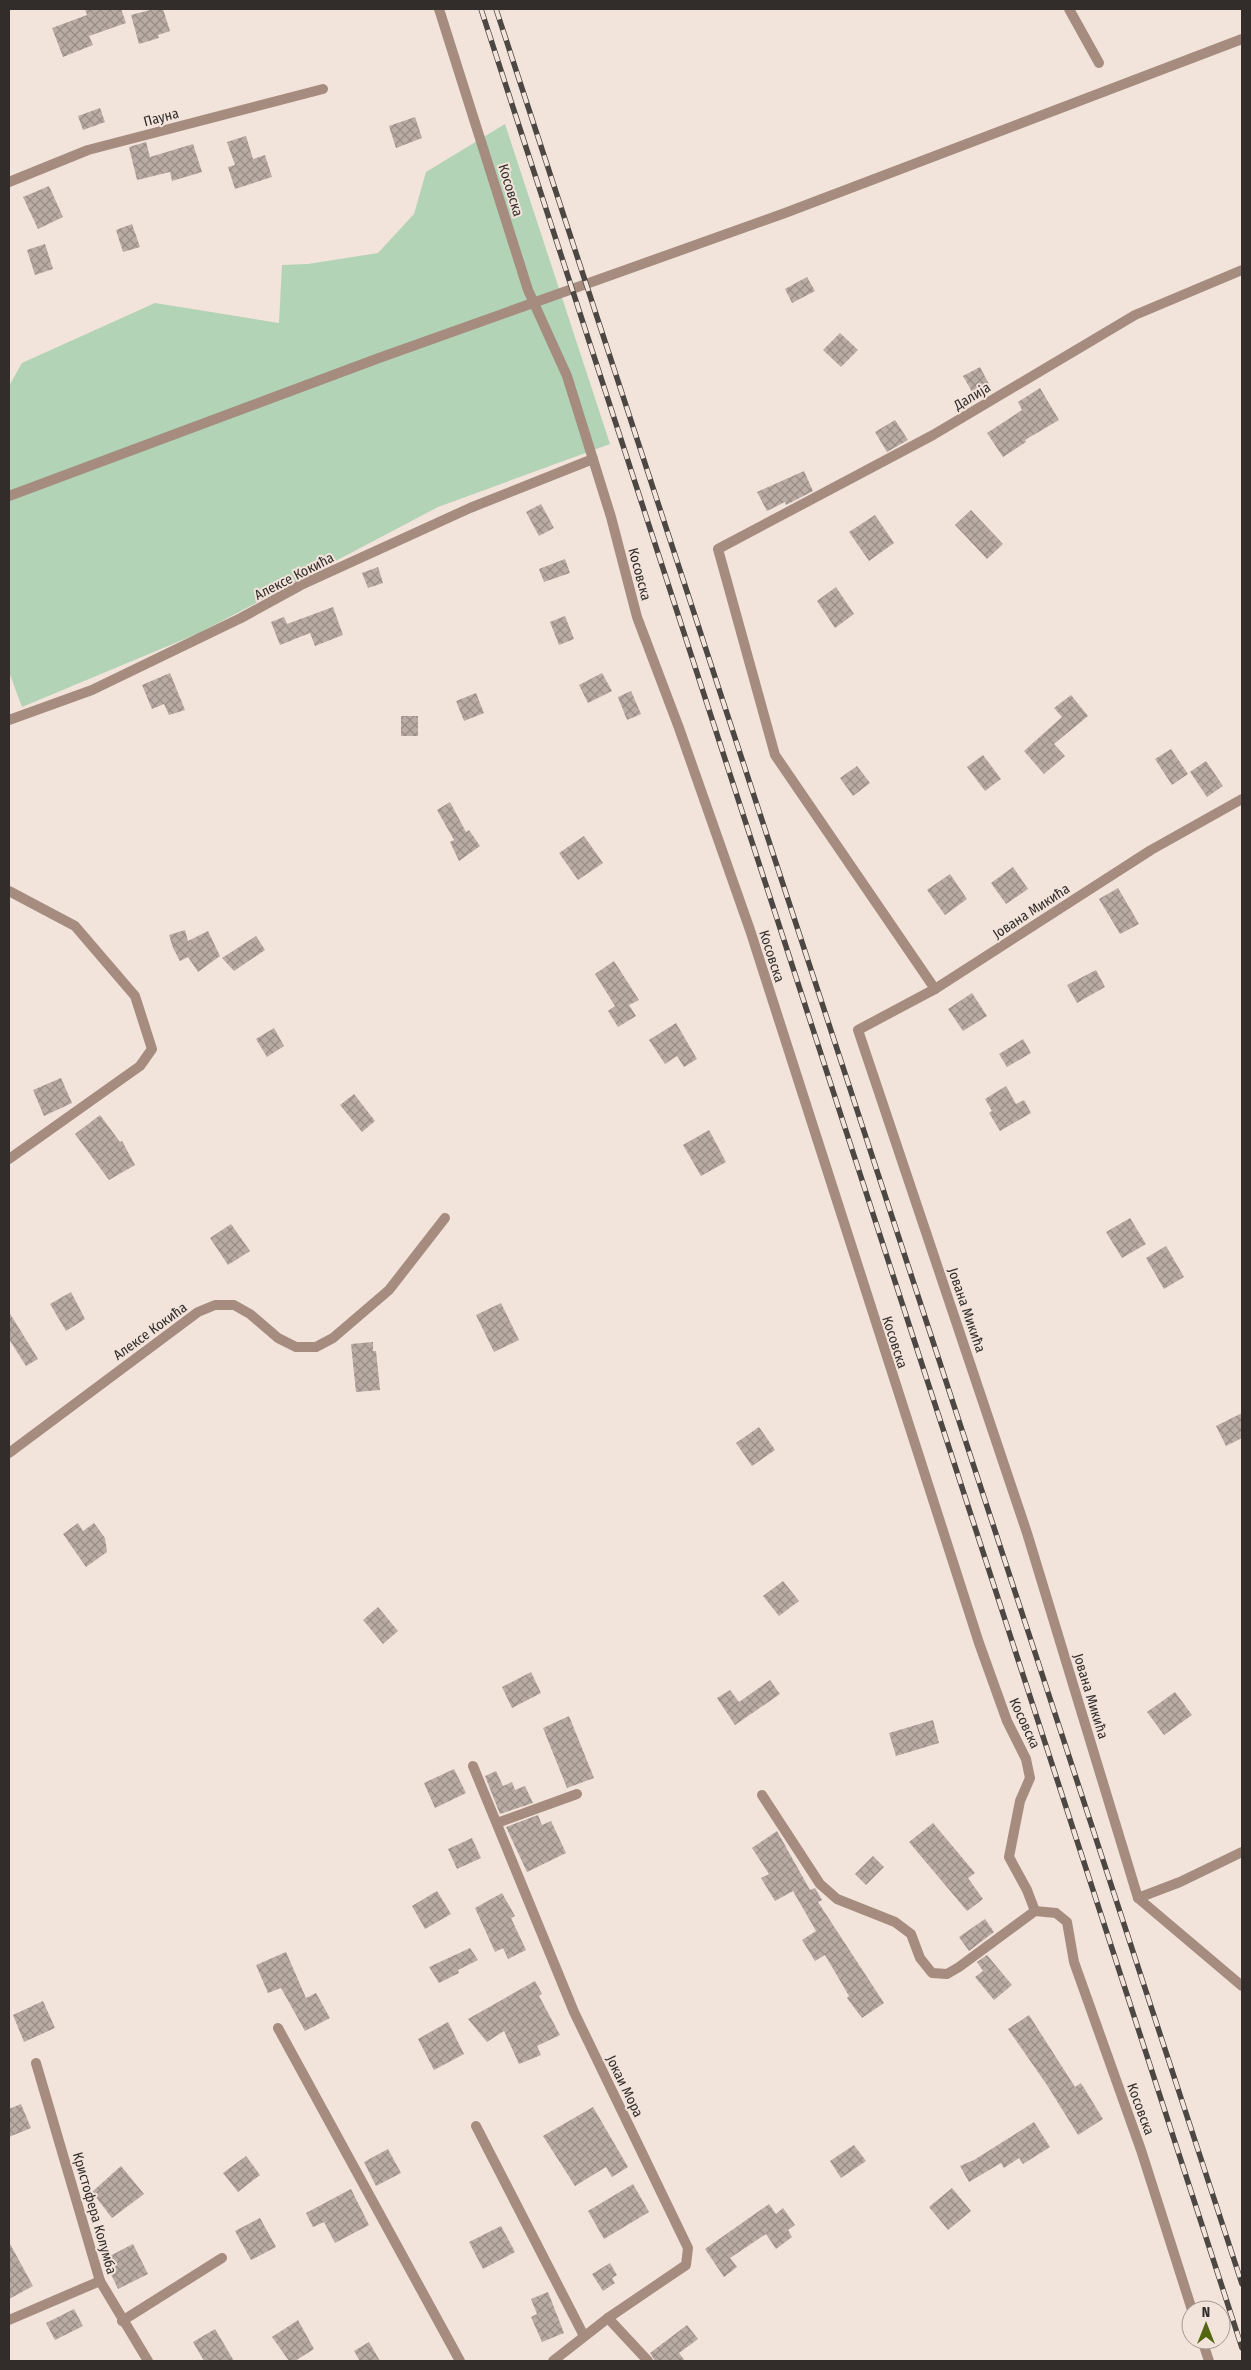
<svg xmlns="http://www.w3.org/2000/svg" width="1251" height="2370" font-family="'Fira Sans Condensed',sans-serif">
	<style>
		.grass { fill: #b2d3b5 }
		.building { fill: url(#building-cross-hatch) }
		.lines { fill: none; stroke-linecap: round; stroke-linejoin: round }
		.minor { stroke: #a58c7f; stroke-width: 10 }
		.rail-casing { stroke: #4d4743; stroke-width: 5.5 }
		.rail { stroke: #f2e3db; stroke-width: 4; stroke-dasharray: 11; stroke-linecap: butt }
		.labels { text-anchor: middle; stroke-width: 4; stroke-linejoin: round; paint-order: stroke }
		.street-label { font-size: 14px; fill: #322d2a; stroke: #f2e3db }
	</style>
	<defs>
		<pattern id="building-cross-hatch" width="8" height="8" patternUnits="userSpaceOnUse" patternTransform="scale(1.25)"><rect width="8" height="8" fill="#baaca4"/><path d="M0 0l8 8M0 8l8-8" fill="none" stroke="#988c86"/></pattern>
	</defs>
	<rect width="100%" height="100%" fill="#f2e3db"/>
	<path class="grass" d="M505,124l105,320 -172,63 -239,126 -177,74 -13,-35v-286l13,-23 133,-60 124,20 3,-58 26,-1 70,-11 36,-39 12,-42z"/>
	<g class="building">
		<path d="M85,9h36l5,14 -37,13 4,9 -30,12 -11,-29 35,-13z"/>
		<path d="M154,9h9l7,22 -12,4 1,3 -20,6 -8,-29z"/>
		<path d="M100,108l5,14 -22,8 -5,-14z"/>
		<path d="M415,117l7,21 -26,10 -7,-22z"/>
		<path d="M246,136l7,23 12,-4 7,22 -37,12 -7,-22 7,-2 -8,-23z"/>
		<path d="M146,142l4,15 43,-13 9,28 -30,9 -2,-9 -33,8 -8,-33z"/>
		<path d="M49,186l14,31 -25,12 -15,-32z"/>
		<path d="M132,224l8,23 -17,5 -7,-22z"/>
		<path d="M45,244l8,25 -18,6 -8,-25z"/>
		<path d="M807,277l8,14 -23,12 -7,-14z"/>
		<path d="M840,333l18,17 -17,17 -18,-17z"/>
		<path d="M980,367l11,21 -16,9 -12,-21z"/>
		<path d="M1040,388l19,32 -34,20 1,2 -23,15 -16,-24 35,-23 -4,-8z"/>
		<path d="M895,420l13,20 -21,12 -12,-20z"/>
		<path d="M804,471l9,20 -27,14 -1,-3 -18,9 -10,-19z"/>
		<path d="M541,504l13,24 -15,8 -13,-24z"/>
		<path d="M971,510l32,34 -16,15 -32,-34z"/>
		<path d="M875,515l19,28 -25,18 -20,-29z"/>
		<path d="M565,559l5,14 -26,9 -5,-13z"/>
		<path d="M378,567l5,16 -15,5 -6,-15z"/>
		<path d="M836,587l18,27 -19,14 -18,-27z"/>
		<path d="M333,607l10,28 -28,11 -5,-13 -30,12 -9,-23 13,-5 3,7z"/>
		<path d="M565,616l9,23 -15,6 -9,-23z"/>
		<path d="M170,673l15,37 -16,5 -5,-11 -12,5 -10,-24z"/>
		<path d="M602,673l10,18 -24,12 -9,-18z"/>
		<path d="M631,691l10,23 -14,6 -9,-23z"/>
		<path d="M476,693l8,20 -20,8 -8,-20z"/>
		<path d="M1071,695l17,21 -34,28 11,12 -21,18 -20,-23 38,-34 -8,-9z"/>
		<rect x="401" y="716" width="17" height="20"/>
		<path d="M1171,749l17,25 -16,11 -17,-26z"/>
		<path d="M983,755l18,24 -16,12 -18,-24z"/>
		<path d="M1206,761l17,25 -16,11 -17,-25z"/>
		<path d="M857,766l13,17 -17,13 -13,-18z"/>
		<path d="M450,802l16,30 3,-2 11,16 -21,15 -9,-19 4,-2 -17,-30z"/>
		<path d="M584,836l19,27 -25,17 -19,-27z"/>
		<path d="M1013,867l15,22 -22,15 -15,-21z"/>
		<path d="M950,874l17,25 -22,16 -18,-25z"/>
		<path d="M1118,888l21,36 -19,10 -21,-35z"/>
		<path d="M185,930l3,11 20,-10 12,25 -22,16 -10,-15 -8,4 -7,-13 -4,-13z"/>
		<path d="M256,936l9,14 -31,21 -12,-13z"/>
		<path d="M614,961l25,39 -10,5 7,11 -18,11 -10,-16 7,-5 -20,-32z"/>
		<path d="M1096,970l9,17 -28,16 -10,-18z"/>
		<path d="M972,993l15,23 -24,15 -15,-22z"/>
		<path d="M676,1023l21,36 -13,8 -7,-11 -12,8 -16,-24z"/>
		<path d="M274,1028l10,18 -17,11 -11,-18z"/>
		<path d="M1023,1039l8,14 -24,14 -8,-13z"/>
		<path d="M61,1078l11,25 -28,13 -11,-26z"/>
		<path d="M1006,1086l10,18 8,-4 7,13 -31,18 -11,-18 3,-2 -7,-12z"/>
		<path d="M354,1094l21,27 -13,11 -22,-27z"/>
		<path d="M100,1115l20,27 2,-1 13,24 -26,15 -34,-46z"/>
		<path d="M709,1130l17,32 -25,14 -18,-31z"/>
		<path d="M1130,1218l16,26 -24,14 -16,-26z"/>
		<path d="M231,1224l19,27 -22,14 -18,-27z"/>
		<path d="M1166,1246l18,31 -20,12 -18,-31z"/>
		<path d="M71,1292l14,27 -19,12 -16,-27z"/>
		<path d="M501,1303l18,37 -25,12 -18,-37z"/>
		<path d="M9,1312l29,47 -12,7 -17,-27z"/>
		<path d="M373,1342v9h3l4,39 -24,2 -5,-48z"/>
		<path d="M1242,1413v25l-16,8 -10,-20z"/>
		<path d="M759,1427l16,23 -23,16 -16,-23z"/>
		<path d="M78,1523l5,8 11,-8 11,15 2,14 -21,15 -23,-33z"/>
		<path d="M783,1581l16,20 -20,15 -16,-20z"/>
		<path d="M378,1607l20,24 -15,13 -20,-24z"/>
		<path d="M531,1672l10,21 -29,15 -10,-21z"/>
		<path d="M770,1680l10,14 -45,31 -18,-27 13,-8 9,12z"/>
		<path d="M1175,1692l17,23 -28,20 -17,-23z"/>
		<path d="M569,1716l25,62 -27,10 -24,-60z"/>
		<path d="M933,1720l6,23 -43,13 -7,-23z"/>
		<path d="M454,1769l12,24 -31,15 -11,-25z"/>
		<path d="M496,1771l7,15 9,-4 3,8 10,-4 8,17 -33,11 -15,-38z"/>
		<path d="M538,1815l4,10 9,-4 15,32 -39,19 -21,-45z"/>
		<path d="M933,1823l42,50 -7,5 15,21 -16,12 -58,-69z"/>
		<path d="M777,1831l33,59 5,-2 7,12 -4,2 66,101 -22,15 -15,-20 2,-2 -24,-41 -10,6 -13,-21 14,-9 -23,-40 -18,10 -14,-23 8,-4 -17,-26z"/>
		<path d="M472,1838l9,20 -24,11 -9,-20z"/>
		<path d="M873,1856l11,11 -18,18 -11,-11z"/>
		<path d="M437,1891l14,23 -26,15 -13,-23z"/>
		<path d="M502,1893l13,23 -4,2 15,32 -18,9 -5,-11 -8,4 -20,-44z"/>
		<path d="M985,1919l9,13 -25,19 -10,-14z"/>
		<path d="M470,1948l8,12 -20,10 1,3 -20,10 -10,-16z"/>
		<path d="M286,1952l20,46 10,-5 14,25 -25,13 -24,-43 -13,5 -12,-28z"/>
		<path d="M987,1955l25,30 -18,15 -19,-23 8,-6 -6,-9z"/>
		<path d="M535,1981l7,13 -3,2 21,39 -23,11 4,9 -22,9 -15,-33 -17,11 -19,-23z"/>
		<path d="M43,2001l12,27 -31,14 -11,-27z"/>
		<path d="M1029,2015l46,72 6,-4 22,36 -25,16 -31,-50 -39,-56z"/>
		<path d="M448,2022l16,32 -30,16 -16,-31z"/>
		<path d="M21,2104l10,24 -22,9v-28z"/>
		<path d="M593,2107l35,60 -16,10 -6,-10 -31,19 -32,-50z"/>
		<path d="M1034,2122l16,25 -27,17 -4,-6 -15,10 -3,-5 -32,19 -9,-16 14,-6z"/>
		<path d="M854,2145l12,16 -25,17 -11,-17z"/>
		<path d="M388,2149l13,24 -25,13 -12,-24z"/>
		<path d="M246,2156l14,19 -22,17 -15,-19z"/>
		<path d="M121,2166l23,28 -32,24 -20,-26z"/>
		<path d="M633,2184l16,28 -45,27 -16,-28z"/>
		<path d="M952,2188l19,23 -23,19 -19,-23z"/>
		<path d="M351,2189l18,36 -34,18 -11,-21 -11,5 -7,-14z"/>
		<path d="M769,2204l7,10 7,-6 12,17 -7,5 4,7 -16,12 -10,-15 -36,24 7,9 -13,10 -19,-28z"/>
		<path d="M260,2218l16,29 -25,13 -16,-29z"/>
		<path d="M501,2226l14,26 -32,17 -14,-27z"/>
		<path d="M9,2242l24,44 -24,13z"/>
		<path d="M133,2244l15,30 -30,15 -14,-30z"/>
		<path d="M610,2263l7,12 -5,3 3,5 -12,8 -11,-17z"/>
		<path d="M548,2292l16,41 -22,9 -11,-25 6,-3 -6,-15z"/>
		<path d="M74,2309l9,17 -28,14 -9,-17z"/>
		<path d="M298,2320l16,29 -19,12h-6l-17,-24z"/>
		<path d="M687,2325l11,14 -19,14 6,8h-30l-5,-8z"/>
		<path d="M215,2329l19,32h-30l-11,-19z"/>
		<path d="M369,2342l11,19h-20l-6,-10z"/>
	</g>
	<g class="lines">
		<g class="minor">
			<path d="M439,9l89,281 39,86 44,141 26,100 42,111 71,202 229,713 28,78 19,38 4,19 -10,23 -11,56 18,33 8,21"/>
			<path d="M1069,9l30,54"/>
			<path d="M9,182l79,-32 235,-61"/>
			<path d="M9,496l370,-138 406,-145 457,-174"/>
			<path d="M9,720l83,-30 149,-72 60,-33 169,-77 123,-49"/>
			<path d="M1242,799l-91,51 -216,139 -77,41 169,503 111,365 104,88"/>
			<path d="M9,891l66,35 60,70 17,53 -12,17 -131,93"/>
			<path d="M935,989l-160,-234 -57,-206 215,-114 202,-120 107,-45"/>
			<path d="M9,1453l189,-141 17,-7h19l16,9 28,24 18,9h20l17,-9 56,-48 56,-72"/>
			<path d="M473,1766l101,246 114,236 -2,17 -78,53 -55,43"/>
			<path d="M762,1795l58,89 17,15 58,23 16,12 9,24 12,15 15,1 12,-7 76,-56 21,2 11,9 7,40 67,188 51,160"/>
			<path d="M497,1823l80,-29"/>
			<path d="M1138,1898l42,-16 62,-30"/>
			<path d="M278,2028l182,333"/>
			<path d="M36,2063l64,218 48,80"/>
			<path d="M476,2126l108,210"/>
			<path d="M608,2318l40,43"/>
			<path d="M9,2320l91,-39"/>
			<path d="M122,2321l100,-63"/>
			<path d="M1202,2340l7,21"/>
		</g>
		<defs>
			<g id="rail">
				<path d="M481,9l761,2339"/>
				<path d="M496,9l746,2275"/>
			</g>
		</defs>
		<use href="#rail" class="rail-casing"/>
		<use href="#rail" class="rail"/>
	</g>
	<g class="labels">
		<g class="street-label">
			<text transform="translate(161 117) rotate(-15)" y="5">Пауна</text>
			<text transform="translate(511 190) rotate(73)" y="5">Косовска</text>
			<text transform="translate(972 396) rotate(-31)" y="5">Далија</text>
			<text transform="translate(640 574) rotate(75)" y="5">Косовска</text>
			<text transform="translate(294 576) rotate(-27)" y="5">Алексе Кокића</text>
			<text transform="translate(1031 911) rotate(-33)" y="5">Јована Микића</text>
			<text transform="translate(772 956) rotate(72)" y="5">Косовска</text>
			<text transform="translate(967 1310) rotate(71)" y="5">Јована Микића</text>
			<text transform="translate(150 1331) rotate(-36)" y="5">Алексе Кокића</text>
			<text transform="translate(895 1342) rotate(72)" y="5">Косовска</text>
			<text transform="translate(1091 1696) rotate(73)" y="5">Јована Микића</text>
			<text transform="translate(1025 1723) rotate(65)" y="5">Косовска</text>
			<text transform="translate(625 2086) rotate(64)" y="5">Јокаи Мора</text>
			<text transform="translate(1141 2109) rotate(70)" y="5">Косовска</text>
			<text transform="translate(95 2213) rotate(74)" y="5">Кристофера Колумба</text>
		</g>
	</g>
	<rect width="1251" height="2370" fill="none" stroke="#322d2a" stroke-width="20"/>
	<g transform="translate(1206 2325)"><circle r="24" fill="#f2e3db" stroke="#a59a94"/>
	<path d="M0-4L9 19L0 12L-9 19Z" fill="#536611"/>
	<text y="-8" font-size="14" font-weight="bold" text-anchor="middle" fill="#322d2a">N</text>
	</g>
</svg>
